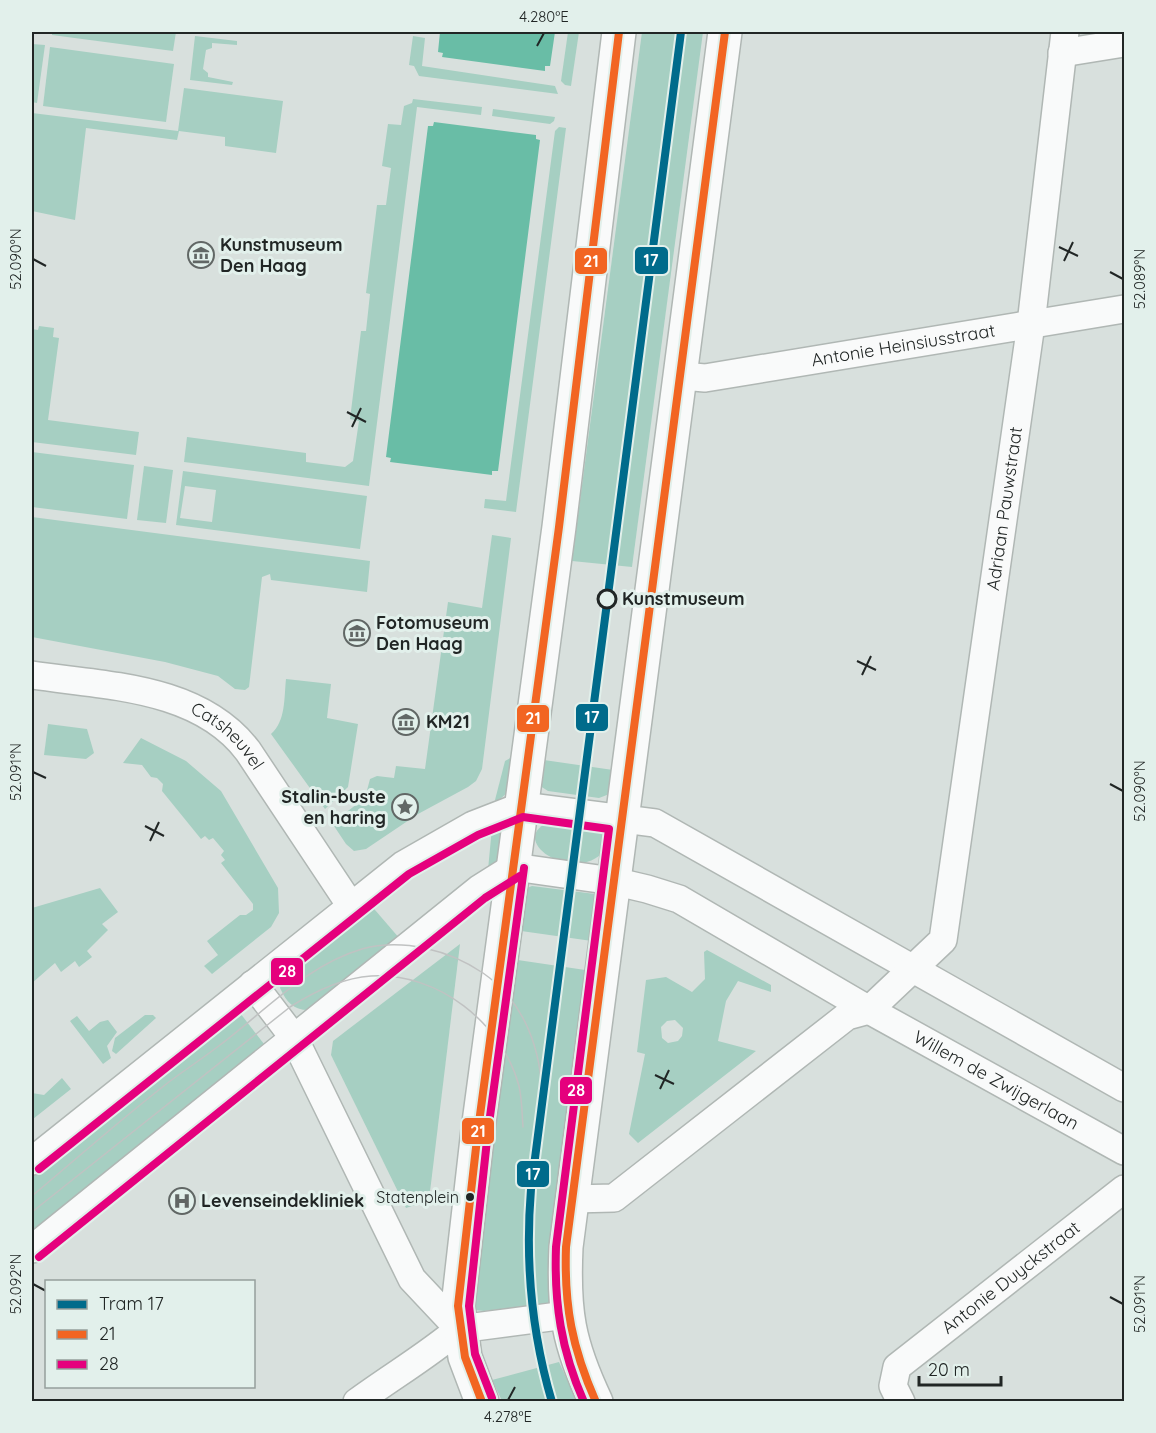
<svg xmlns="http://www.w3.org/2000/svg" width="1156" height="1433" font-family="Quicksand,sans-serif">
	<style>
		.green { fill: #a6cfc2; fill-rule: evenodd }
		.water { fill: #69bda6 }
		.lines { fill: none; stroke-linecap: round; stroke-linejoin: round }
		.street-casing { stroke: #b0b7b4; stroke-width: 30 }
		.secondary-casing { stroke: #b0b7b4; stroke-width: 36 }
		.street { stroke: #f9fafa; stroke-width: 27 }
		.secondary { stroke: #f9fafa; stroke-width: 33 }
		.tram { stroke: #c0c2c2; stroke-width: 1.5 }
		.bus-1-casing { stroke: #e2f0eb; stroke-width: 12 }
		.bus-2-casing { stroke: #e2f0eb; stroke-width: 12 }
		.bus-1 { stroke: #f26522; stroke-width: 8 }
		.bus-2 { stroke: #e5007d; stroke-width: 8 }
		.tram-1-casing { stroke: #e2f0eb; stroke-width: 12 }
		.tram-1 { stroke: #006b8b; stroke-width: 8 }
		.ticks { fill: none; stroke: #212625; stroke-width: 2 }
		.stop-dot { fill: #e2f0eb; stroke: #212625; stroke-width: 3 }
		.bus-dot { fill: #212625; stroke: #e2f0eb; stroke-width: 2 }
		.labels { text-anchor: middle; stroke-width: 6; stroke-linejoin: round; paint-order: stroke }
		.bus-label { font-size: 16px; fill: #212625; stroke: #e2f0eb; text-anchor: end }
		.poi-label { font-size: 18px; font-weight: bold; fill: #212625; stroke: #e2f0eb; text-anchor: start }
		.street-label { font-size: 18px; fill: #212625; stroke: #e2f0eb }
		.stop-label { font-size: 18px; font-weight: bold; fill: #212625; stroke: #e2f0eb; text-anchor: start }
		.line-badge { stroke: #e2f0eb; stroke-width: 2 }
		.badge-label { font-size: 16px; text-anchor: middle; font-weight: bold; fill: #fff }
		.neatline { fill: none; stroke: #212625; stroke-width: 2 }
		.ticks-label { font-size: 15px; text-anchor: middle; fill: #212625 }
	</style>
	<rect width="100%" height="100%" fill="#d8e0dd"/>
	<g class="green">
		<path d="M52,32h124l-3,19 -121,-16z"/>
		<path d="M568,32h11l-8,54 -6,-1 -4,-4z"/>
		<path d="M642,32h61l-71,535 -60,-6z"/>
		<path d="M195,36l42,5v4l-25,-2v5l-6,2 -3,19 5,4v4l25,5 -1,3 -42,-5z"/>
		<path d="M413,36l12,2 -3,28 133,20 3,8 -139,-18 -5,-10 -5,-1z"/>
		<path d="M32,44l13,1 -8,58 -5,-1z"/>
		<path d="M50,47l124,17 -8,58 -123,-16z"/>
		<path d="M184,88l99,13 -7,52 -51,-7v-9l-46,-6 -2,9 -91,-12 -11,92 -43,-9v-98l146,18z"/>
		<path d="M413,99l69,8 -1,8 -64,-8 -48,379 -185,-24 3,-25 119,16v9l39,5 8,-6 6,-40 -9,-2 11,-88h5l4,-37 -4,-1 11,-88h9l5,-37 -9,-2 6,-42 13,1 3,-19 8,-3z"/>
		<path d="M493,109l62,8 -1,4 -4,3 -58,-8z"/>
		<path d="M559,127l7,1 -50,384 -32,-4 1,-9 21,2 49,-370z"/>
		<path d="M39,326l15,2 -1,9 6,1 -11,82 91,12 -3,23 -104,-13v-113l6,1z"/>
		<path d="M32,452l102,13 -7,54 -95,-12z"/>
		<path d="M144,466l29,4 -7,53 -29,-3z"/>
		<path d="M183,471l184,25 -7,53 -184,-24zM185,486l31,4 -4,32 -32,-4z"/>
		<path d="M32,517l338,44 -3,31 -96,-12 -1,-6 -8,3 -13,110 -4,3 -10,-1 -17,-13 -53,-14 -133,-25z"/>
		<path d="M492,535l19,3 -29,231 -6,12 -8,6 -50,27 -52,35 -12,2 -8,-7 -12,-18 2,-6 29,-22 5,-19 7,-3 17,2 2,-12 29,3 23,-167 34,6z"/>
		<path d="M286,679l45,5 -4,34 31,6 -10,63 -23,22 -54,-75c15,-13 13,-36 15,-55z"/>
		<path d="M48,724l39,5 7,24 -8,6 -42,-4z"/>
		<path d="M141,738l45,23 35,30 57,97 1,25 -8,14 -59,47 -8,-8 14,-11 -11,-14 33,-26h6l7,-5v-6l-32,-41 4,-3 -4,-5 3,-4 -11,-13 -4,2 -4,-4 -4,3 -39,-48 1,-7 -6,-6 -6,-1 -9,-12 -19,-2z"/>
		<path d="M512,757l-1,32 -14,13 -2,-2 10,-39z"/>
		<path d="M537,759l83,12 -8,22 -13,5 -51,-7 -11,-7z"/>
		<path d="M552,821l41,7 9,5 3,17c-30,37 -103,-12 -53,-29z"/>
		<path d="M501,824l4,33 -17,13 4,-43z"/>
		<path d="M532,886l63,8 9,10 -5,38 -85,-12 10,-41z"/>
		<path d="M100,888l18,24 -16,12 6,6 -21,21 5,6 -13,10 -4,-6 -14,11 -6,-9 -23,20v-75z"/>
		<path d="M369,903l31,36 -89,71c-17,1 -24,-7 -31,-22l6,-19z"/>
		<path d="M460,944l-31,256 -23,8 -75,-153 2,-14z"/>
		<path d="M707,950l64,35v7l-33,-11 -12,20 -8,40 38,10 -118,92 -9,-9 16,-80 -8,-2 9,-72 20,-3 26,15 13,-13 -1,-27zM675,1020l8,8 -1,8 -4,5 -10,2 -6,-5 -1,-11 6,-6z"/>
		<path d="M511,959l81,12 -40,329 -6,4 -62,7 -10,-1 -9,-26z"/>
		<path d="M237,1009l30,39 -235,189v-64z"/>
		<path d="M145,1015h8l3,3 -40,36 -4,-3 3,-13z"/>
		<path d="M77,1016l12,15 11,-9 8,-2 9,12 -10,14 4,12 -8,6 -33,-43z"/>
		<path d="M62,1078l9,11 -38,30 -1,-26 12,2z"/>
		<path d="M559,1362l18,39h-75l-10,-21z"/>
	</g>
	<g class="water">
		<path d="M440,32h115l-5,34h-5v5l-103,-14 1,-4 -5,-1z"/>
		<path d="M434,122l102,13v4l4,1 -42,331h-6v4l-102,-13 1,-4 -5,-1 42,-331h5z"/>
	</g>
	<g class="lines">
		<defs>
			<g id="street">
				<path d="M1062,53l62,-10"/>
				<path id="s1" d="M682,376l23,2 419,-69"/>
				<path id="s2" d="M32,675c73,11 167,11 216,76l103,155"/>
				<path d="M253,984l41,54 118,241 47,50"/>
				<path d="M32,1161l371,-296 70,-40 49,-19 133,17 469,265"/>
				<path id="s3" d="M572,1199l42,-1 233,-182 22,-6 74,-70 88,-616 34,-292"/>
				<path id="s4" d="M32,1249l447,-360 35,-22 99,14 34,8 32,10 190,111 255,141"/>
				<path d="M459,1329l107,-14"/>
				<path d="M357,1402c34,-25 70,-46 102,-73"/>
				<path id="s5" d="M901,1402l-8,-16 4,-19 227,-178"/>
			</g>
			<g id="secondary">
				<path d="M482,1402l-17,-45 -7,-51 20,-176 81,-603 60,-495"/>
				<path d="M596,1402c-28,-59 -33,-91 -30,-155l159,-1215"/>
			</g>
		</defs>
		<use href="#street" class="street-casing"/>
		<use href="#secondary" class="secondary-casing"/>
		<use href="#street" class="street"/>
		<use href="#secondary" class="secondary"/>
		<g class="tram">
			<path d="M32,1196c44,-37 87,-75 133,-111 18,-14 37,-26 55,-40 45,-34 87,-80 142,-96 41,-11 87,1 121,24 42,29 59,78 59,127"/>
			<path d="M32,1212l258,-205c25,-16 52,-29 81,-31 67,-4 131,47 148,110 3,13 3,28 4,41"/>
		</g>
		<defs>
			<g id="bus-1">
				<path d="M482,1402l-17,-45 -7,-51 20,-176 81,-603 60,-495"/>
				<path d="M596,1402c-24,-54 -32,-96 -30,-155l159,-1215"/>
			</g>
			<g id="bus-2">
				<path d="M39,1169l370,-295 69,-39 45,-18 86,12 -53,418c-2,56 5,103 28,155"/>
				<path d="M39,1257l446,-359 35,-22"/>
				<path d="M492,1398l-17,-44 -6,-48 19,-175 36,-263"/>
			</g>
		</defs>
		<use href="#bus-1" class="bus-1-casing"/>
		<use href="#bus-2" class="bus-2-casing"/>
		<use href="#bus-1" class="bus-1"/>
		<use href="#bus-2" class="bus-2"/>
		<defs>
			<path id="tram-1" d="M552,1402c-21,-71 -27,-140 -21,-213l150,-1157"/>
		</defs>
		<use href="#tram-1" class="tram-1-casing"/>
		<use href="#tram-1" class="tram-1"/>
	</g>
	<path class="ticks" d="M537,46l7,-13M1059,247l19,9M33,259l13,7M1064,261l9,-19M1110,272l13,7M347,412l19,10M352,427l9,-19M857,661l19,9M862,675l9,-19M33,772l13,6M1110,784l13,7M145,826l19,10M150,841l9,-19M655,1075l19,9M660,1089l9,-19M33,1284l13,7M1110,1297l13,7M508,1400l7,-13"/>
	<defs>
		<symbol id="museum-ring" viewBox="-11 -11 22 22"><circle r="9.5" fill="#e2f0eb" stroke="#616765" stroke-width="1.5"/><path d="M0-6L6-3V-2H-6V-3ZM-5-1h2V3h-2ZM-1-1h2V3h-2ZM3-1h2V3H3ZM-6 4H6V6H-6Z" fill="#616765"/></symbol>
		<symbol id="sight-ring" viewBox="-11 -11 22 22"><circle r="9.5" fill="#e2f0eb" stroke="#616765" stroke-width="1.5"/><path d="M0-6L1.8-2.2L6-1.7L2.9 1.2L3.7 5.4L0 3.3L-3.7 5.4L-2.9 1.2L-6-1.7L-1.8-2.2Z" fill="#616765"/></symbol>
		<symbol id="hospital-ring" viewBox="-11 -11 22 22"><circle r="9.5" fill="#e2f0eb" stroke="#616765" stroke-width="1.5"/><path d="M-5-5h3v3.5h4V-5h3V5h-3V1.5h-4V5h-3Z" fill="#616765"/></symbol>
	</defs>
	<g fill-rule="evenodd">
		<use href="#museum-ring" x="186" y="240" width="30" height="30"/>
		<use href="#museum-ring" x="342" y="618" width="30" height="30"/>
		<use href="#museum-ring" x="391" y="707" width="30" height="30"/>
		<use href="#sight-ring" x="390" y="792" width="30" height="30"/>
		<use href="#hospital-ring" x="167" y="1186" width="30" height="30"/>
	</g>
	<circle class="stop-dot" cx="607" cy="599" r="9"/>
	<circle class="bus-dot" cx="470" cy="1197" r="5"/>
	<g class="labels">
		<g class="bus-label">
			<text x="459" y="1203">Statenplein</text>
		</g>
		<g class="poi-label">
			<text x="220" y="251">Kunstmuseum<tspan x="220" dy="21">Den Haag</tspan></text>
			<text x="376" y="629">Fotomuseum<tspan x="376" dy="21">Den Haag</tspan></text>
			<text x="426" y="728">KM21</text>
			<text x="386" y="803" text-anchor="end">Stalin-buste<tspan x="386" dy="21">en haring</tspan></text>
			<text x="201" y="1207">Levenseindekliniek</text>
		</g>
		<g class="street-label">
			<text dy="6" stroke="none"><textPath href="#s1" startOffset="224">Antonie Heinsiusstraat</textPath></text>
			<text dy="6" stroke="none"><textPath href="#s3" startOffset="898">Adriaan Pauwstraat</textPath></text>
			<text dy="6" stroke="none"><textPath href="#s2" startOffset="210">Catsheuvel</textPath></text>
			<text dy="6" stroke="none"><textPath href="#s4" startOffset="1149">Willem de Zwijgerlaan</textPath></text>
			<text dy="6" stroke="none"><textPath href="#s5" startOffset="182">Antonie Duyckstraat</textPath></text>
		</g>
		<g class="stop-label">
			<text x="622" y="605">Kunstmuseum</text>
		</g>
	</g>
	<g class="line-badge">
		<rect x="634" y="246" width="35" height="29" rx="6" fill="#006b8b"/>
		<rect x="574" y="247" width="34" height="28" rx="6" fill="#f26522"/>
		<rect x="575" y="703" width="34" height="29" rx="6" fill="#006b8b"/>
		<rect x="516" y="704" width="34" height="29" rx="6" fill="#f26522"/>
		<rect x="270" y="957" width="34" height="29" rx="6" fill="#e5007d"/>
		<rect x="559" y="1076" width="34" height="29" rx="6" fill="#e5007d"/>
		<rect x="461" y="1117" width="34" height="28" rx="6" fill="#f26522"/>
		<rect x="516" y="1160" width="34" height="28" rx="6" fill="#006b8b"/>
	</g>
	<g class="badge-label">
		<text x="651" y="266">17</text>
		<text x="591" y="267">21</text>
		<text x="592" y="723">17</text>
		<text x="533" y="724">21</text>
		<text x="287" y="977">28</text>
		<text x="576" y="1096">28</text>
		<text x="478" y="1137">21</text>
		<text x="533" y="1180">17</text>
	</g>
	<rect width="1156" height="1433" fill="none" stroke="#e2f0eb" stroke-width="66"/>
	<rect x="45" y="1280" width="210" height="108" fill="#e2f0eb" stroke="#959f9c" stroke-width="1.5"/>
	<rect x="57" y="1300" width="30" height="9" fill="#006b8b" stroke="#959f9c" stroke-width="1.5"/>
	<text x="99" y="1310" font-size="18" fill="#212625">Tram 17</text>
	<rect x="57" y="1330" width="30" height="9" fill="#f26522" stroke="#959f9c" stroke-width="1.5"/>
	<text x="99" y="1340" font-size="18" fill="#212625">21</text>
	<rect x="57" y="1360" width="30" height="9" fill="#e5007d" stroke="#959f9c" stroke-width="1.5"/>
	<text x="99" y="1370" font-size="18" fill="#212625">28</text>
	<path d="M919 1376v9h82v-9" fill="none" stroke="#212625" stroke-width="3"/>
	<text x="928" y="1376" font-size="18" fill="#212625" stroke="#e2f0eb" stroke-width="4.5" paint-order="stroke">20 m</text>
	<rect x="33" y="33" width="1090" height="1367" class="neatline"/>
	<g class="ticks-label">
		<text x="544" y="22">4.280°E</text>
		<text transform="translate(16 259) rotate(-90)" y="5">52.090°N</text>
		<text transform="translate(1140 279) rotate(-90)" y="5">52.089°N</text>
		<text transform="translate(16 772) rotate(-90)" y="5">52.091°N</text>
		<text transform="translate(1140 791) rotate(-90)" y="5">52.090°N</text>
		<text transform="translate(16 1284) rotate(-90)" y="5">52.092°N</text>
		<text transform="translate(1140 1304) rotate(-90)" y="5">52.091°N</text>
		<text x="508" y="1422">4.278°E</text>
	</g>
</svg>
